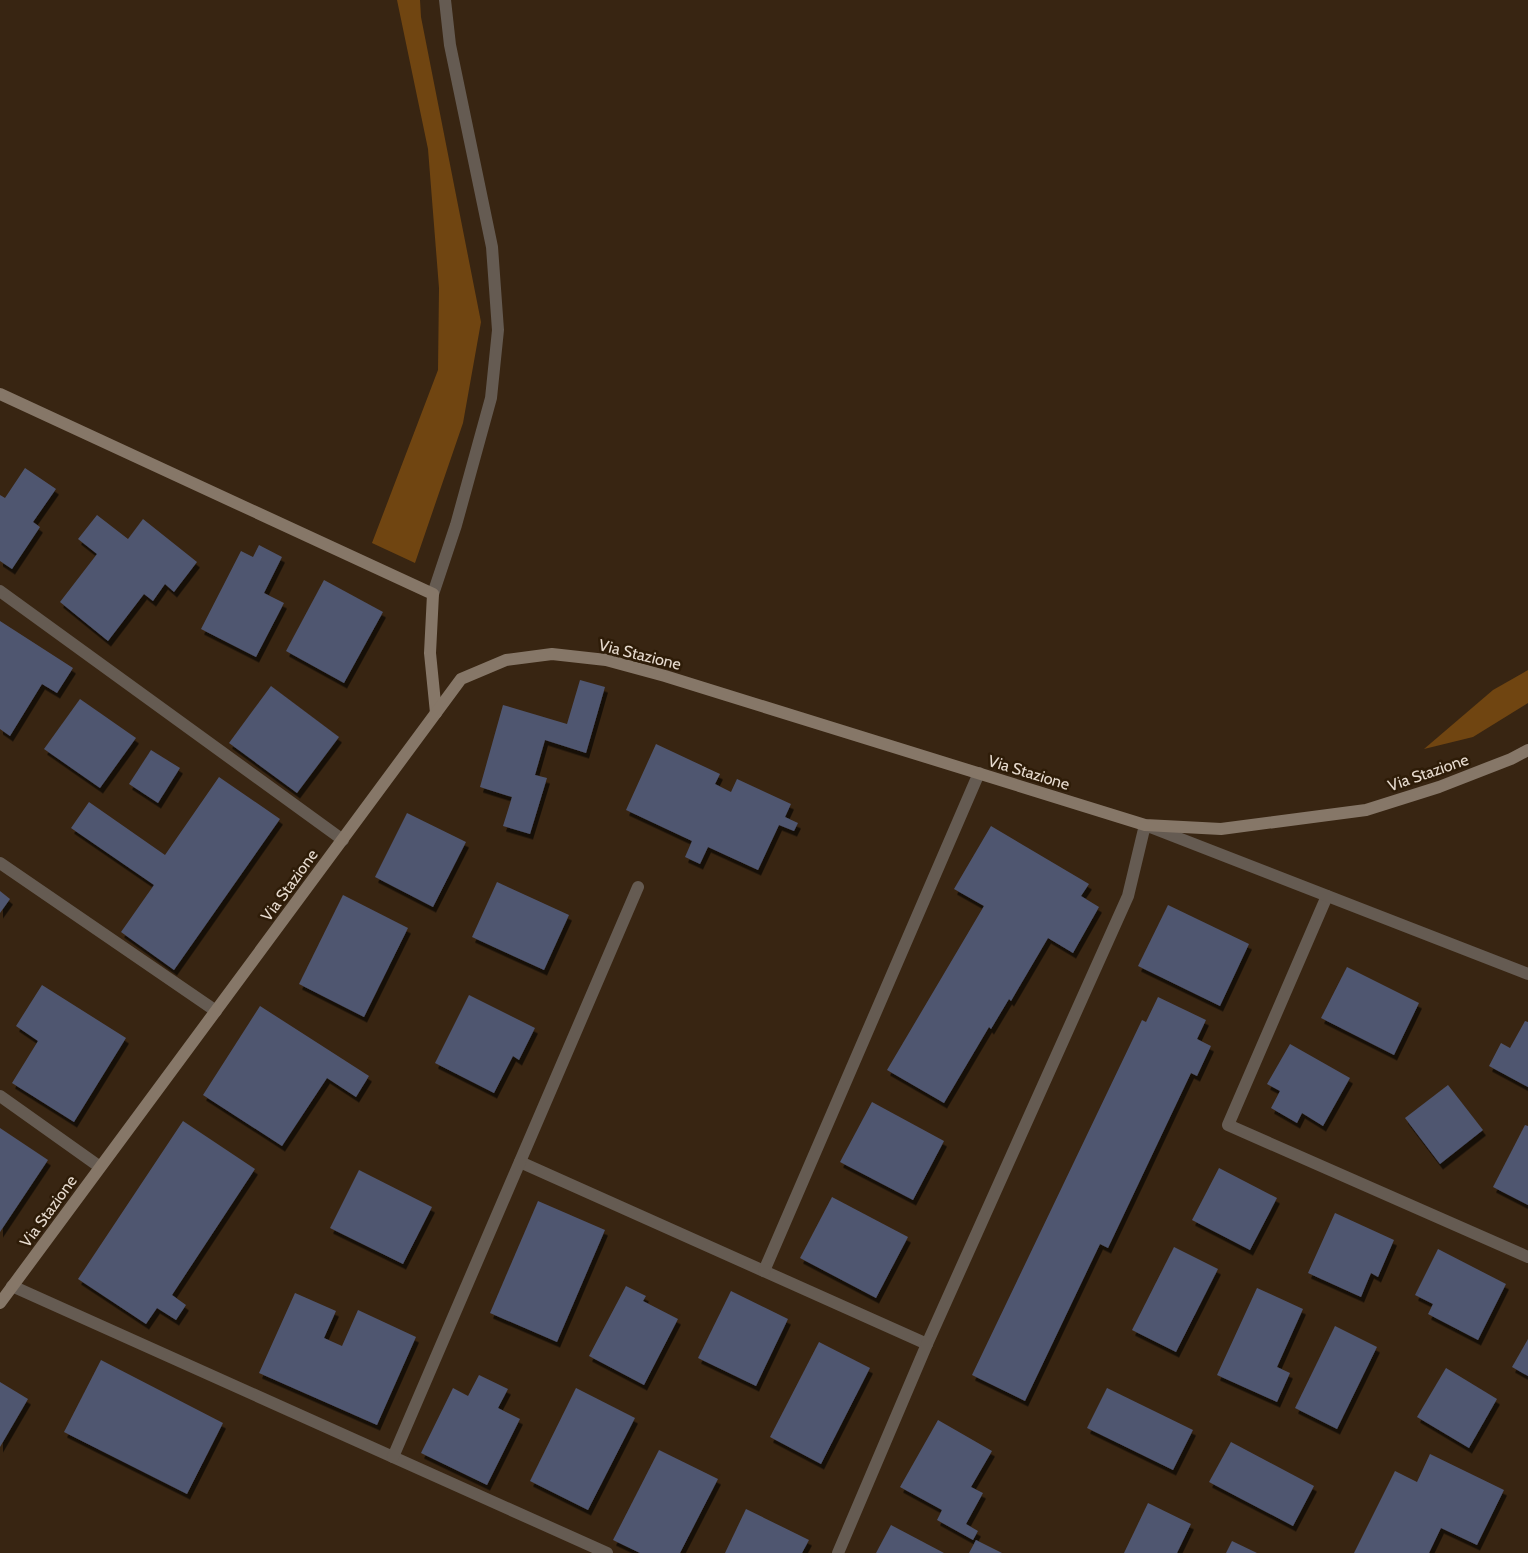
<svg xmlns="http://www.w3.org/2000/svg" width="1528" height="1553" font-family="Cabin,sans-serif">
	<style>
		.green { fill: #704511 }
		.building { fill: #505670; filter: url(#shadow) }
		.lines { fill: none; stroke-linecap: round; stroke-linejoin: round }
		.street { stroke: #655b52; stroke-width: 12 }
		.secondary { stroke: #867768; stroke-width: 12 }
		.labels { text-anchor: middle; stroke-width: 5; stroke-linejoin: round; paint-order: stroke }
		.street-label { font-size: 16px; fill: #e7dbcf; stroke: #2e1c08 }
	</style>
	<defs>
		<filter id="shadow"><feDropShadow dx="3" dy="5.5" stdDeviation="0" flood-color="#0009"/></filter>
	</defs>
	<rect width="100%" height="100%" fill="#382512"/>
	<g class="green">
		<path d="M397,0h23l1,17 60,305 -18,101 -48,140 -43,-20 66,-173 1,-82 -11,-139z"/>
		<path d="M1528,670v33l-55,34 -49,12 69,-59z"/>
	</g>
	<g class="building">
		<path d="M25,468l31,21 -23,33 7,5 -28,42 -12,-8v-66l5,3z"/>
		<path d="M97,515l31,24 15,-20 54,43 -23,30 -9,-8 -12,17 -9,-7 -36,47 -48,-39 37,-48 -19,-15z"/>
		<path d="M259,545l23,12 -18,36 20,10 -28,54 -55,-28 40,-78 12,6z"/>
		<path d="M324,580l59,32 -39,71 -58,-32z"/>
		<path d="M0,621l73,47 -16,25 -15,-9 -32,52 -10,-7z"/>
		<path d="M580,680l25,7 -19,66 -41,-13 -10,35 12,3 -17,56 -27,-8 9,-29 -32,-10 23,-82 64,19z"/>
		<path d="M271,686l68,51 -42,56 -68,-50z"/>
		<path d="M80,699l56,39 -36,50 -56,-39z"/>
		<path d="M656,744l64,30 -5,10 16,8 6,-13 54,25 -6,13 13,6 -4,8 -15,-6 -21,45 -50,-23 -8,17 -15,-7 7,-16 -66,-31z"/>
		<path d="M151,750l29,18 -22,35 -29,-19z"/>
		<path d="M219,777l61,42 -106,151 -53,-38 33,-47 -83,-57 18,-26 76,53z"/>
		<path d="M407,813l59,29 -33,65 -58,-30z"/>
		<path d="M991,826l98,58 -8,12 18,11 -26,46 -25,-15 -37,63 -2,-2 -18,30 -2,-2 -45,76 -57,-33 97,-164 -30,-17z"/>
		<path d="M497,882l72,33 -25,55 -72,-33z"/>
		<path d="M0,891l10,8 -10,14z"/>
		<path d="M343,895l65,33 -44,89 -65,-33z"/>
		<path d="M1168,905l81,39 -29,62 -82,-40z"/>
		<path d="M1347,967l72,36 -25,52 -73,-37z"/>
		<path d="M42,985l84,53 -52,84 -62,-39 26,-42 -22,-15z"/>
		<path d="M469,995l66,33 -16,32 -6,-4 -19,37 -59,-30z"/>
		<path d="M1158,997l48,23 -9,19 14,7 -14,30 -6,-3 -83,175 -8,-4 -75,157 -53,-26 170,-355 4,2z"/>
		<path d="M260,1006l109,70 -13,21 -29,-19 -45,68 -79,-51z"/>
		<path d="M1525,1021l3,1v65l-39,-21 12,-23 9,5z"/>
		<path d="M1290,1044l60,34 -27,48 -21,-13 -5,10 -26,-15 9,-17 -13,-7z"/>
		<path d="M1448,1085l35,45 -43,34 -35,-46z"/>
		<path d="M872,1102l72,39 -31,59 -73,-38z"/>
		<path d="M183,1121l72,48 -83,126 14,10 -10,15 -19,-12 -11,16 -68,-45z"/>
		<path d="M1525,1125l3,1v79l-35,-18z"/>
		<path d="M0,1128l48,32 -48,72z"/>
		<path d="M1219,1168l58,30 -27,52 -58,-30z"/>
		<path d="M359,1170l73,37 -29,57 -73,-36z"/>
		<path d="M832,1197l76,40 -32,61 -76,-40z"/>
		<path d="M538,1201l67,29 -48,112 -67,-29z"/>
		<path d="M1335,1213l59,27 -16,37 -7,-4 -10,24 -53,-24z"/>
		<path d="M1174,1247l44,22 -42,83 -44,-22z"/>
		<path d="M1438,1249l68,35 -28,56 -50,-26 5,-10 -18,-9z"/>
		<path d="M626,1286l20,10 -3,5 35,18 -34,66 -55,-29z"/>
		<path d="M1257,1288l46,21 -26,58 13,6 -13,29 -60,-27z"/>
		<path d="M731,1291l57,28 -32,67 -58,-28z"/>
		<path d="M295,1293l41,18 -12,27 18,8 16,-36 58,27 -39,88 -118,-52z"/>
		<path d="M1335,1326l42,21 -40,82 -42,-21z"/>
		<path d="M1528,1339v37l-16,-9z"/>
		<path d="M819,1342l51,26 -49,96 -51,-27z"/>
		<path d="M101,1360l122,63 -36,71 -123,-62z"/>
		<path d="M1446,1368l51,31 -28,49 -52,-31z"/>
		<path d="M479,1375l29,14 -10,19 22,11 -33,66 -66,-32 32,-65 15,8z"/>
		<path d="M0,1382l28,17 -28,48z"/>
		<path d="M576,1388l59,30 -47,92 -58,-29z"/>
		<path d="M1107,1388l86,42 -20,40 -86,-42z"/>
		<path d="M938,1420l54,31 -21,36 12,6 -17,31 12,7 -5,9 -36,-20 5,-10 -42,-23z"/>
		<path d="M1231,1442l83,44 -21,40 -84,-44z"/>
		<path d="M659,1450l59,29 -38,74h-40l-27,-13z"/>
		<path d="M1430,1454l74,36 -27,55 -36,-17 -12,25h-75l41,-82 22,11z"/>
		<path d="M1148,1503l43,21 -14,29h-53z"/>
		<path d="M746,1509l63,31 -7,13h-77z"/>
		<path d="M891,1525l53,28h-68z"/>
		<path d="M976,1540l26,13h-33z"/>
		<path d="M1232,1541l25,12h-31z"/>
	</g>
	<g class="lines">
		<g class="street">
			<path d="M0,591l343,249"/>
			<path d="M433,594l23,-69 35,-127 7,-68 -6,-83 -42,-202 -5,-45"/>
			<path d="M0,863l216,148"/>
			<path d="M1327,896l-99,229 300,132"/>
			<path d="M0,1096l100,71"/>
			<path d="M520,1162l407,182"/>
			<path d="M764,1271l215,-498"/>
			<path d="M12,1286l595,267"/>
			<path d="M393,1457l245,-570"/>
			<path d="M838,1553l89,-209 201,-448 17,-71 383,149"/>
		</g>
		<g class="secondary">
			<path d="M0,394l433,200 -3,59 6,60"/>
			<path d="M0,1303l461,-624 45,-19 46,-6 54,6 59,16 480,149 76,4 145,-19 73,-23 72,-28 17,-9"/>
		</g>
	</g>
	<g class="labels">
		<g class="street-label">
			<text transform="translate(640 654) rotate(14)" y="6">Via Stazione</text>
			<text transform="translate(1029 772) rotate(17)" y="6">Via Stazione</text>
			<text transform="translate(1428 772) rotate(-19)" y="6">Via Stazione</text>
			<text transform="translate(289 885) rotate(-54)" y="6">Via Stazione</text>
			<text transform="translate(48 1211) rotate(-54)" y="6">Via Stazione</text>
		</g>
	</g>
</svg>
